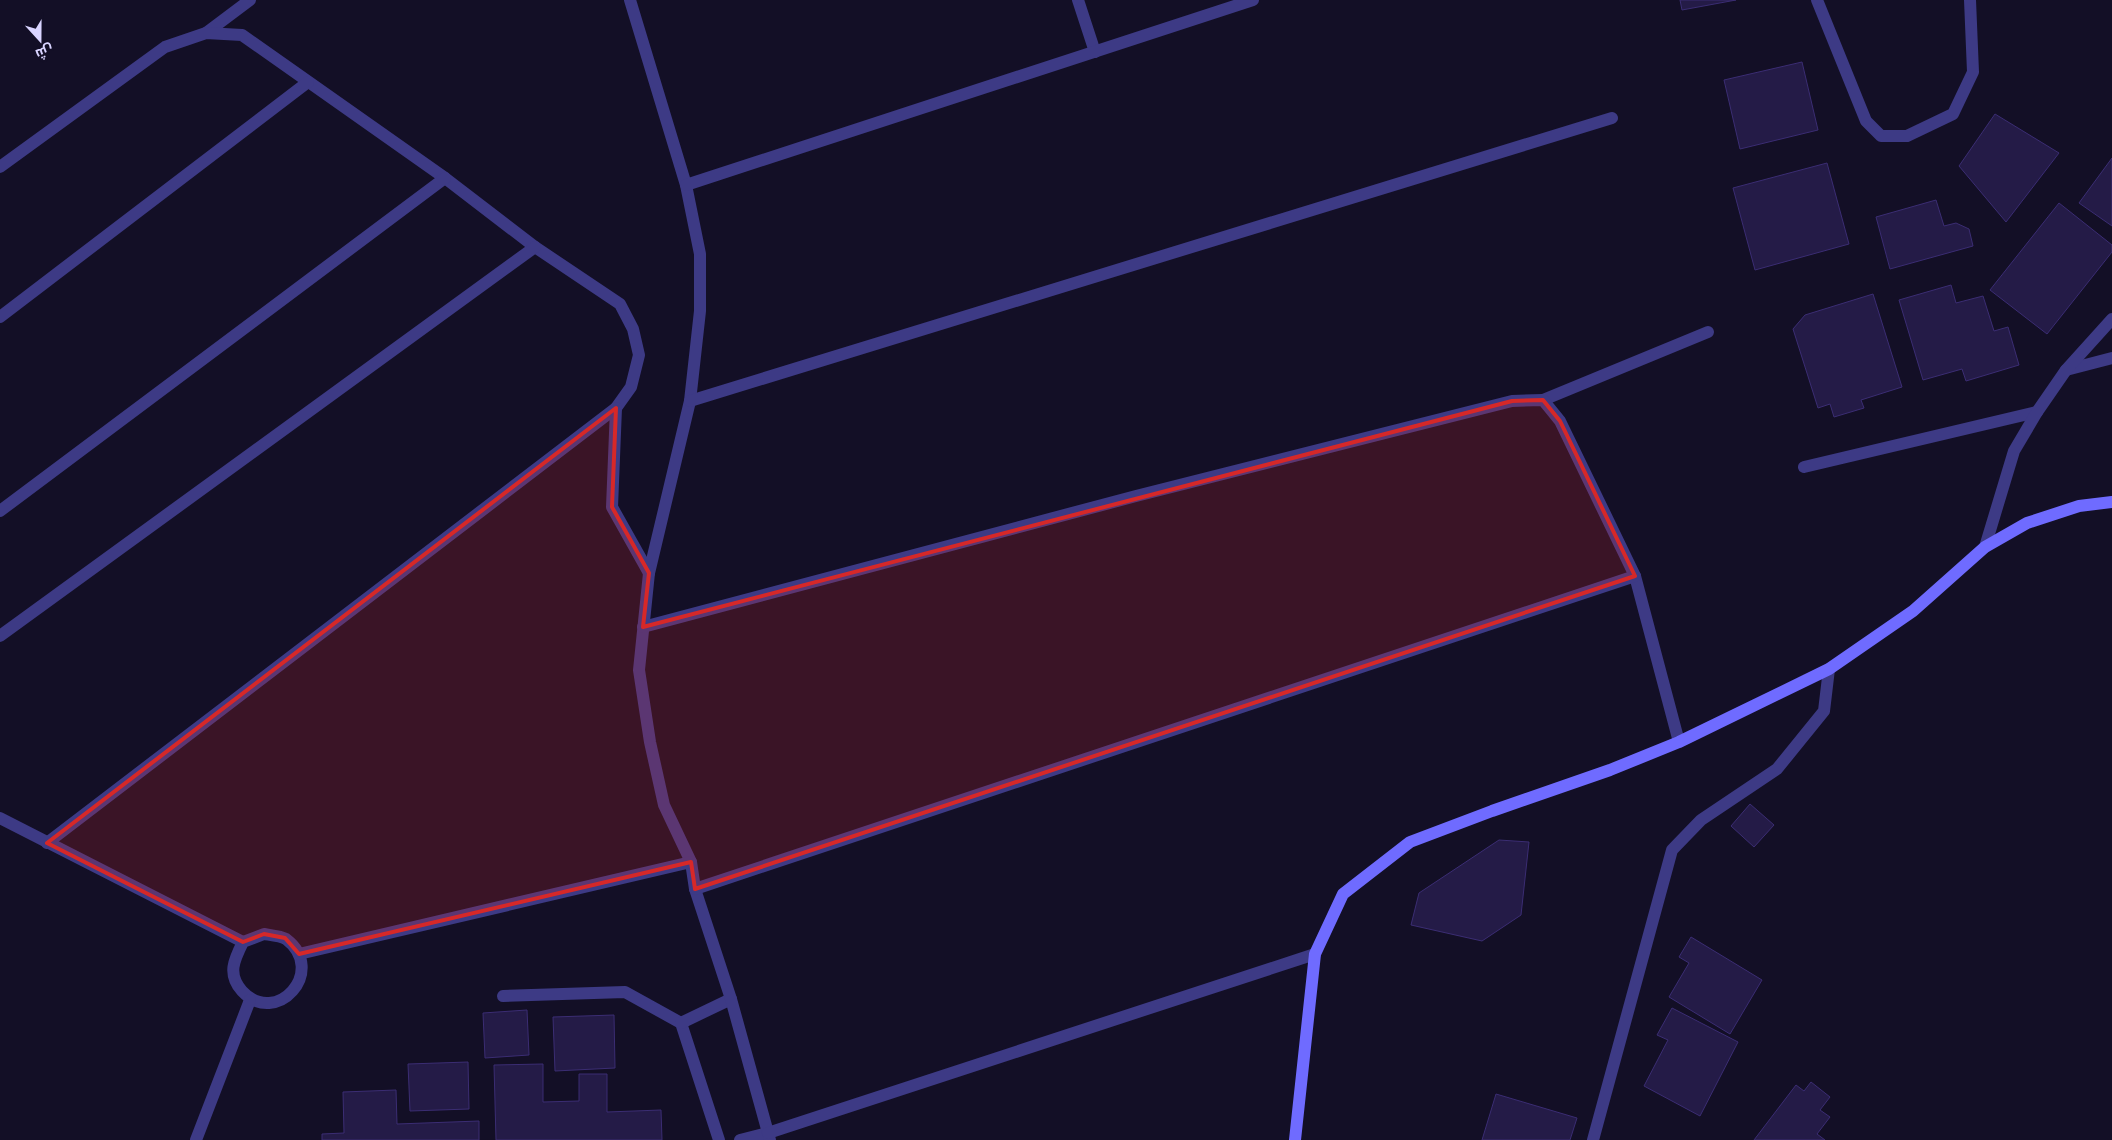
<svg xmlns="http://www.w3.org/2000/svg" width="2112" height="1140" font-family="'Work Sans',Cairo,sans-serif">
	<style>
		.building { fill: #241b47; stroke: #3b2d73 }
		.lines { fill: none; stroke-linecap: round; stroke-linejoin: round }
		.lane { stroke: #3d3a85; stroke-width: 12 }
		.street { stroke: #3d3a85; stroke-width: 12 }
		.secondary { stroke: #6f6bff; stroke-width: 12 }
		.marked { fill: #d62828; fill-opacity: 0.2; stroke: #d62828; stroke-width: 4; stroke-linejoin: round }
	</style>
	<rect width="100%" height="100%" fill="#130f26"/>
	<g class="building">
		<path d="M1680,0h56l-54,10z"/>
		<path d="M1802,62l16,68 -78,19 -16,-69z"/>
		<path d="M1995,114l64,39 -53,69 -47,-56z"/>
		<path d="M2112,158v68l-33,-23z"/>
		<path d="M1827,163l22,81 -94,26 -22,-82z"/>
		<path d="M1936,200l8,26 12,-3 13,6 4,17 -83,23 -14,-52z"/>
		<path d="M2059,203l53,42v7l-65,82 -57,-44z"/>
		<path d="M1951,285l5,18 27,-7 11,35 14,-4 11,38 -53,16 -4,-12 -39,11 -24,-80z"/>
		<path d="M1873,294l29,93 -41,13 3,8 -30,9 -4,-13 -12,4 -25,-79 12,-14z"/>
		<path d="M1750,804l24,21 -20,22 -23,-21z"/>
		<path d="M1499,840l30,2 -8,73 -39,26 -71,-16 8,-32z"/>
		<path d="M1691,937l71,43 -32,54 -61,-37 20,-34 -10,-6z"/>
		<path d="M1672,1008l66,34 -38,74 -56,-30 24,-46 -11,-5z"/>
		<path d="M527,1010l2,45 -44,3 -2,-45z"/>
		<path d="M614,1015l1,53 -60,3 -2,-54z"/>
		<path d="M468,1062l1,47 -59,2 -2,-47z"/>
		<path d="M543,1064v38l36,-1v-27h28v38l54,-2 1,30h-166l-2,-75z"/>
		<path d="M1811,1082l19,15 -10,13 10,7 -13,17 8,6h-71l42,-55 8,6z"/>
		<path d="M396,1090l1,34 82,-3v19h-157v-6l22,-1 -1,-41z"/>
		<path d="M1496,1094l81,24 -7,22h-88z"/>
	</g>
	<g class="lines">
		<g class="lane">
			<path d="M503,996l122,-4 56,31 38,117"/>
			<path d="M681,1023l50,-24"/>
			<path d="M740,1140l28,-7"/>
		</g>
		<g class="street">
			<path d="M630,0l56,185 14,69v57l-10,90 -41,172 -10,97 11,72 14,63 27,57 4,27 36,110 39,141"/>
			<path d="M1078,0l17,52"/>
			<path d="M1817,0l49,121 15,15h26l46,-22 20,-42 -3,-72"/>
			<path d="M206,33l44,-33"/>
			<path d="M0,167l165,-120 41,-14 36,2 203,143 90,69 85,57 13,25 6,26 -8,32 -15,21 -569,435"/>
			<path d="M686,185l567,-185"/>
			<path d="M0,317l308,-235"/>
			<path d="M2066,370l46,-12"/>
			<path d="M1543,400l165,-68"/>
			<path d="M690,401l922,-283"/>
			<path d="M616,408l-4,99 37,66"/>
			<path d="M1804,467l233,-55"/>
			<path d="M0,511l445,-333"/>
			<path d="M1985,547l29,-96 23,-39 29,-42 46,-51"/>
			<path d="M643,627l493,-131 376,-95 31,-1 17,21 75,155 44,166"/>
			<path d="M0,636l535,-389"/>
			<path d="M0,818l243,124"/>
			<path d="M695,889l940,-313"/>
			<path d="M264,934c6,1 17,2 22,5 42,32 -10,89 -44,52 -15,-17 -8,-31 1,-49z"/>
			<path d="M299,954l392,-92"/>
			<path d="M768,1133l547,-179"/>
			<path d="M196,1140l54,-140"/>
			<path d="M1593,1140l79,-290 29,-30 76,-51 47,-58 5,-42"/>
		</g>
		<path class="secondary" d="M1295,1140l20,-186 28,-60 67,-52 82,-31 118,-41 69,-28 150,-73 84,-58 72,-64 42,-24 52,-17 33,-4"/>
	</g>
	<path class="marked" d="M1543,400l17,21 75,155 -940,313 -4,-27 -392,92 -14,-16 -21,-4 -21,8 -196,-99 569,-435 -4,99 37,66 -6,54 869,-226z"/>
	<g transform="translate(40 40) rotate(159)" stroke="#130f26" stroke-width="4" paint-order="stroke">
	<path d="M0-4L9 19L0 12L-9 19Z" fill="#d9d4ff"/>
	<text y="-8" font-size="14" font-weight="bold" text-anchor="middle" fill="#d9d4ff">ش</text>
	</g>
</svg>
